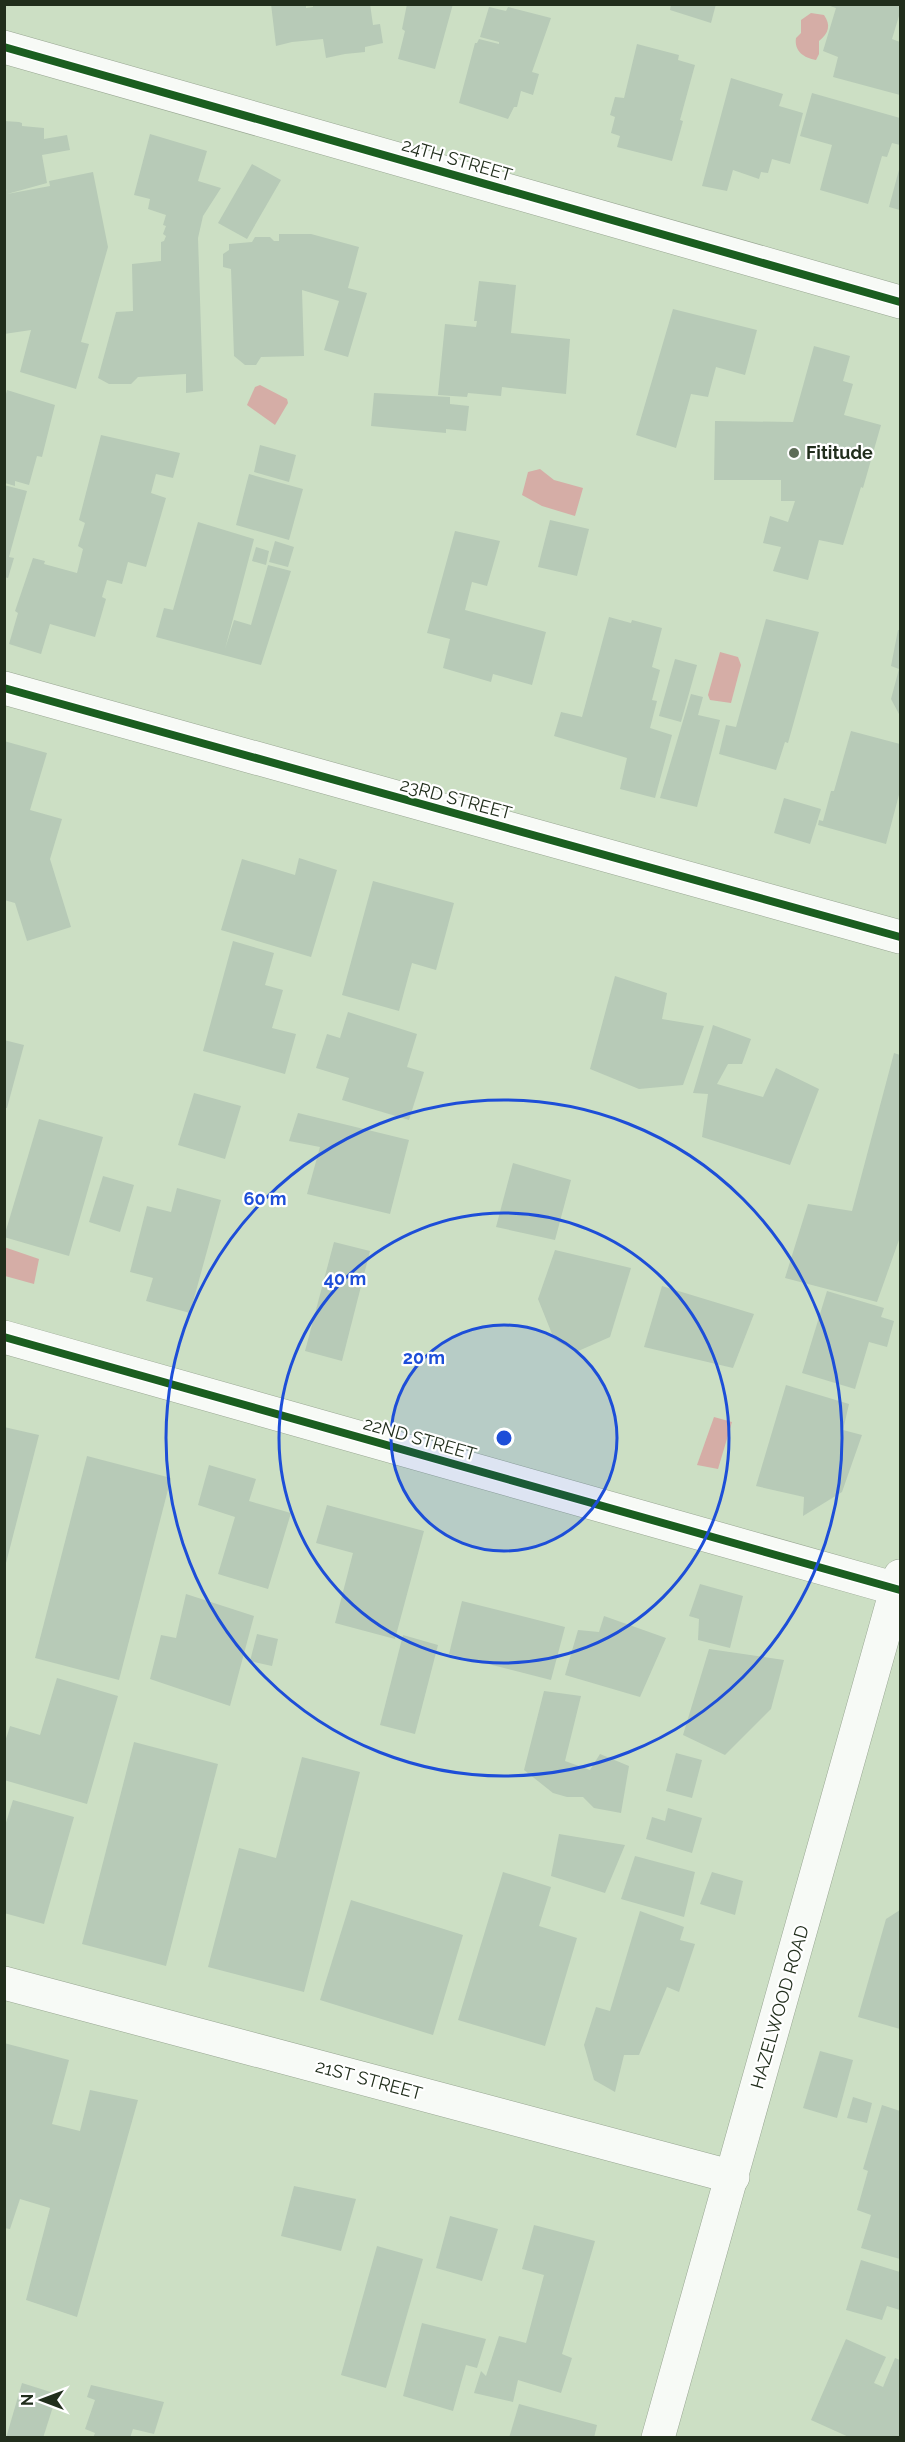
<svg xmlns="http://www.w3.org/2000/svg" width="905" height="2442" font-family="Raleway,sans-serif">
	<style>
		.water { fill: #d5ada6 }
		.building { fill: #b7cab7 }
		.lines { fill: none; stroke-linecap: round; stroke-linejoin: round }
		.street-casing { stroke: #98a692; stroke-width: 34 }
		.street { stroke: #f7faf6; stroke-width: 33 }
		.cycleway-casing { stroke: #fff; stroke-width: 11 }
		.cycleway { stroke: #1b5e20; stroke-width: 8 }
		.ring { fill: none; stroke: #1d4ed8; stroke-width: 3 }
		.poi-dot { fill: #5d6c57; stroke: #fff; stroke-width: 2 }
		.labels { text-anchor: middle; stroke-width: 4.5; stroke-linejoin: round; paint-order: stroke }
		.street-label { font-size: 18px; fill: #212e1c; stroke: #fff }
		.poi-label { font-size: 18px; font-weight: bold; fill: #212e1c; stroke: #fff; text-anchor: start }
		.centre { fill: #1d4ed8; stroke: #fff; stroke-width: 3 }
		.ring-label { font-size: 18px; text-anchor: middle; font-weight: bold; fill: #1d4ed8; stroke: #fff; stroke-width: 4.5; stroke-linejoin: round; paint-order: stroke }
	</style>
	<rect width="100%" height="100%" fill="#ccdfc4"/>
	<g class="water">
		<path d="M811,13l13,2c7,10 5,18 -5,26v13l-3,6c-12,-2 -22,-9 -20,-22l5,-5v-13z"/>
		<path d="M260,385l27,14 1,4 -13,22 -28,-20 8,-18z"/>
		<path d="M540,469l14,11 29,8 -8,28 -33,-10 -20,-11 6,-23z"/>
		<path d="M720,652l18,5 3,8 -10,38 -21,-3 -2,-5z"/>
		<path d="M4,1247l35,12 -5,25 -29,-8z"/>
		<path d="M714,1417l18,5 -14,47 -21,-4z"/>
	</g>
	<g class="building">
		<path d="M271,4h35v4l7,-1v-3h57l3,21 7,-1 3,19 -18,4v5l-20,2 -19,4 -3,-19 -31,3 -16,4z"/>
		<path d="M407,4h46l-18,65 -37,-10 7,-28 -3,-2z"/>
		<path d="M671,4h45l-5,19 -41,-13z"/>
		<path d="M824,4h76v12h-1l-7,23 8,3v53l-67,-18 5,-20 -15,-6 13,-43z"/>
		<path d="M489,7l17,4 2,-4 43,11 -19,54 7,2 -6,21 -12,-4 -4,16h-3l-6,12 -49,-16 16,-60h2l2,-4 20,5v-2l-19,-5z"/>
		<path d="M637,44l42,11 -1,5 17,5 -15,55 3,1 -11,40 -55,-14 3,-11 -9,-3 4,-16 -5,-2 5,-18 9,1z"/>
		<path d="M731,78l52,16 -4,12 24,7 -13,51 -18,-5 -4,14 -7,-1 -2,7 -26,-9 -6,21 -25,-5z"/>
		<path d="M812,93l88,25v27l-8,-2 -5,14 -5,-1 -14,48 -48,-14 12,-45 -32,-9z"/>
		<path d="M4,121l15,1 3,1v3l22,2v11l23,-4 3,15 -28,5 5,28 -40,11 43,-8 -1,-5 44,-9 15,75 -27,95 8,2 -13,45 -56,-17 11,-42 -27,4v-143l3,-1 -3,-1z"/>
		<path d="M150,134l57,17 -9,30 23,7 -18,28 -5,22 5,153 -17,2v-19l-48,3 -7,7h-22l-11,-6 18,-66 17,-1 -1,-47 29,-3v-19l3,-1 2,-5 -3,-2 3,-8 -3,-1 3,-10 -18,-6 2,-10 -16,-4z"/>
		<path d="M252,164l29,16 -34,59 -29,-16z"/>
		<path d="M900,166v44l-11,-3z"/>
		<path d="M279,234h32l48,13 -11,41 19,5 -19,64 -24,-7 15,-49 -37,-11 2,66 -43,1 -5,8h-11l-11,-9 -3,-87 -8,-2v-13l6,-4v-6l23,-2 3,-5h15l4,4h5z"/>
		<path d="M479,281l37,4 -5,48 59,6 -4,55 -64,-7 -1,9 -33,-3 -1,4 -29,-2 7,-71 31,3 1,-6h-3z"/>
		<path d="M673,309l84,21 -12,45 -29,-8 -8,30 -17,-3 -15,54 -40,-13z"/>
		<path d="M814,346l36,10 -7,25 10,3 -9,31 37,10 -18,63 -2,-1 -18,58 -24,-5 -11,40 -35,-9 8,-24 -18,-4 7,-27 18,6 7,-21h-14v-21h-67l1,-59 78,1z"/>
		<path d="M7,390l48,15 -13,52 -5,-1 -8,29 -14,-4v5l-10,-3v-85z"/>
		<path d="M374,393l76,4v7l19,2 -3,25 -20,-2v4l-75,-7z"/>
		<path d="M101,435l79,18 -7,25 -17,-4 -5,19 15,5 -20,69 -18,-5 -6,22 -15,-4 -5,17 4,2 -11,38 -45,-13 -9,30 -32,-10 9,-31 -3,-2 18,-53 12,3 -1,3 33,9 6,-24 -5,-3 7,-23 -6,-3z"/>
		<path d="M260,445l36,10 -7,27 -35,-10z"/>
		<path d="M249,474l54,15 -14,51 -53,-15z"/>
		<path d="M4,485l23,6 -18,66 5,1 -6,20 -4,-1z"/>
		<path d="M550,520l39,9 -12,47 -39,-9z"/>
		<path d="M198,522l56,17 -29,110 9,-29 17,5 17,-60 23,6 -30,94 -105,-28 8,-29 9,2z"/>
		<path d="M455,531l45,10 -13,45 -15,-4 -7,28 81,22 -14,53 -39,-11 -2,8 -48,-14 7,-29 -23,-6z"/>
		<path d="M275,541l19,6 -6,20 -19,-5z"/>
		<path d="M256,547l13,4 -3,14 -14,-4z"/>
		<path d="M609,617l22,6 1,-3 30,8 -10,39 8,3 -8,30 5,1 -7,27 22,7 -17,63 -35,-9 7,-31 -73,-22 7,-24 21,5z"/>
		<path d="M766,619l53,13 -31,111 -3,-1 -9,28 -57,-16 7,-29 10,2z"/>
		<path d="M898,630h2v86l-9,-17 8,-30 -8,-3z"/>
		<path d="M675,659l22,6 -16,57 -22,-6z"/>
		<path d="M691,694l12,3 -5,18 22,5 -23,87 -37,-9z"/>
		<path d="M851,731l49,13v47l-14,53 -68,-19 1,-5 4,1 8,-30h3z"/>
		<path d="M4,741l43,12 -17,57 32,9 -12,40 21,68 -44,14 -12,-38 -11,-3z"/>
		<path d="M784,798l37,11 -11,35 -36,-11z"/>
		<path d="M299,858l38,12 -26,87 -90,-27 21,-71 53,16z"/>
		<path d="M373,881l81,22 -18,67 -24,-7 -13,48 -57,-16z"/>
		<path d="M233,941l41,12 -9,32 18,5 -11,38 24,6 -11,40 -82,-23z"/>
		<path d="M615,976l52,17 -5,26 42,7 -21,59 -44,4 -49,-20z"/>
		<path d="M348,1012l69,22 -10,33 17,5 -15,48 -67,-20 7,-22 -33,-10 11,-34 13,4z"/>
		<path d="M713,1025l38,14 -9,25h-14l-11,20 46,13 13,-29 43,21 -29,76 -88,-28 6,-43 -15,-1z"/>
		<path d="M4,1040l20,5 -17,63h-3z"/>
		<path d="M894,1053l6,2v182l-23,65 -92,-24 23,-74 44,7z"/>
		<path d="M194,1093l47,13 -16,53 -47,-14z"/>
		<path d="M298,1113l111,27 -19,74 -83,-20 13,-47 -31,-6z"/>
		<path d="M39,1119l64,18 -34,119 -65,-19z"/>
		<path d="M513,1163l58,17 -16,60 -59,-13z"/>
		<path d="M103,1176l31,9 -14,47 -31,-10z"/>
		<path d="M177,1188l44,12 -31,113 -44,-12 7,-23 -23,-6 17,-66 24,6z"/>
		<path d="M334,1242l36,9 -28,110 -37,-10z"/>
		<path d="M555,1250l76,18 -21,69 -34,15 -22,-13 -16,-40z"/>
		<path d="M662,1286l92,28 -21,54 -89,-21z"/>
		<path d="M827,1291l57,17 -3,9 13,4 -7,26 -18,-5 -14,47 -53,-16z"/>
		<path d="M786,1385l63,19 -6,26 19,5 -20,57 -39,24 1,-19 -48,-11z"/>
		<path d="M4,1427l35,8 -34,132h-1z"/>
		<path d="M87,1456l84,22 -52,202 -84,-22z"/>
		<path d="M209,1465l47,14 -7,22 42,12 -23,76 -50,-15 17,-57 -37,-12z"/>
		<path d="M327,1505l97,26 -29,108 -60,-16 18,-70 -37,-10z"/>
		<path d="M700,1584l43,12 -13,52 -32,-8 1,-21 -10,-3z"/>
		<path d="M186,1594l68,22 -24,90 -80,-27 11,-44 15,3z"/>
		<path d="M462,1601l103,26 -14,53 -102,-26z"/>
		<path d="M604,1616l62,22 -26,59 -75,-22 13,-45 21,2z"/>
		<path d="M257,1634l21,5 -6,27 -22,-5z"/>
		<path d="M403,1635l35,10 -23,89 -35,-9z"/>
		<path d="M709,1649l75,11 -13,49 -46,46 -42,-20z"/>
		<path d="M57,1678l61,18 -31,108 -83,-24v-35l6,-19 30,9z"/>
		<path d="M544,1691l37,5 -16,65 25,9 10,-16 29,12 -8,47 -27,-5 -11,-11h-16l-14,-4 -29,-23z"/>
		<path d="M134,1742l84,22 -52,202 -84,-22z"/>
		<path d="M676,1753l26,7 -10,38 -26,-7z"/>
		<path d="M302,1757l58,15 -56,220 -96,-25 31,-119 37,10z"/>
		<path d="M13,1800l61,17 -30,107 -40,-11v-84z"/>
		<path d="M668,1808l34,10 -10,35 -46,-14 6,-22 13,4z"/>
		<path d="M559,1834l66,11 -20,48 -54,-17z"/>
		<path d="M635,1856l60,16 -11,45 -63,-18z"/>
		<path d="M503,1872l48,15 -12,39 38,12 -32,108 -87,-26z"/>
		<path d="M712,1872l31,9 -8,34 -35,-11z"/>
		<path d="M351,1900l112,35 -30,100 -113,-35z"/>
		<path d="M900,1910v119l-42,-12 28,-98z"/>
		<path d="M640,1911l44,16 -4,13 15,4 -16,48 -12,-5 -28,68h-15l-9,37 -21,-12 -10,-35 12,-38 14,4z"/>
		<path d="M4,2043l65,17 -17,64 28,7 10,-41 48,10 -61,217 -51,-17 24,-92 -30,-9 -10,30 -6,-1z"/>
		<path d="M820,2051l33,9 -16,58 -34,-10z"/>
		<path d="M853,2097l19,6 -5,20 -20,-5z"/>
		<path d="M882,2105l18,6v148l-39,-11 10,-33 -14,-5 11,-39 -5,-2z"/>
		<path d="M294,2186l62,13 -15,52 -60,-15z"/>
		<path d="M450,2216l48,13 -16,52 -46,-13z"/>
		<path d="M534,2225l61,16 -33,113 10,4 -11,35 -43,-13 -5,22 -39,-9 7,-22 5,5 13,-40 27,7 18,-68 -22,-6z"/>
		<path d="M377,2246l46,13 -37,129 -45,-13z"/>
		<path d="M861,2260l39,12v38l-13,-4 -5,14 -36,-10z"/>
		<path d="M422,2323l64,16 -9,29 -11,-3 -13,46 -50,-15z"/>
		<path d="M846,2339l40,18 -12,26 9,4 12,-29 5,2v78h-49l-40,-18z"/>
		<path d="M22,2383l35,11 -14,44h-37z"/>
		<path d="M91,2385l73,17 -10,32 -21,-5 -3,9h-37l2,-5 -10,-4 10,-29 -8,-3z"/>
		<path d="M519,2404l78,21 -3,13h-85z"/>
	</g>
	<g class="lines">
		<defs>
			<g id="street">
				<path d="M4,47l896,255"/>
				<path d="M4,688l896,249"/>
				<path d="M4,1337l896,253"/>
				<path d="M4,1983l729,194"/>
				<path d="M658,2438l242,-862"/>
			</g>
		</defs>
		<use href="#street" class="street-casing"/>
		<use href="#street" class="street"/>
		<defs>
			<g id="cycleway">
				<path d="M4,47l896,255"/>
				<path d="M4,688l896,249"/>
				<path d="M4,1337l896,253"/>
			</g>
		</defs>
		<use href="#cycleway" class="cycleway-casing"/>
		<use href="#cycleway" class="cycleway"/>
	</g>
	<circle cx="504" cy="1438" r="113" fill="#1d4ed8" fill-opacity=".12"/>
	<g class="ring">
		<circle cx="504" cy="1438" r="113"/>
		<circle cx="504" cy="1438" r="225"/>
		<circle cx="504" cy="1438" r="338"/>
	</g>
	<circle class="poi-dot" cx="794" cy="453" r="6"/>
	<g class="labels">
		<g class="street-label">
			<text transform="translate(457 160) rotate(16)" y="6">24TH STREET</text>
			<text transform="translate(456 799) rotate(15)" y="6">23RD STREET</text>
			<text transform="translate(420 1439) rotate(16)" y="6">22ND STREET</text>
			<text transform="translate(780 2007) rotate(-74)" y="6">HAZELWOOD ROAD</text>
			<text transform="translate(369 2080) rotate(15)" y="6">21ST STREET</text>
		</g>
		<g class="poi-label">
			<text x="806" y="459">Fititude</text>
		</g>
	</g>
	<circle cx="504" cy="1438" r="9" class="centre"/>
	<g class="ring-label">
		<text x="265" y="1205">60 m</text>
		<text x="345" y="1285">40 m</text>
		<text x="424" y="1364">20 m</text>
	</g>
	<rect width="905" height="2442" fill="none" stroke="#212e1c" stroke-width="12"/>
	<g transform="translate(42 2400) rotate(270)" stroke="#ffffff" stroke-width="4.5" paint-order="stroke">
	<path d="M0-4.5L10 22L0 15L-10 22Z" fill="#212e1c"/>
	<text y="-9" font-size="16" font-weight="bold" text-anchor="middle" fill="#212e1c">N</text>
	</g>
</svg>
